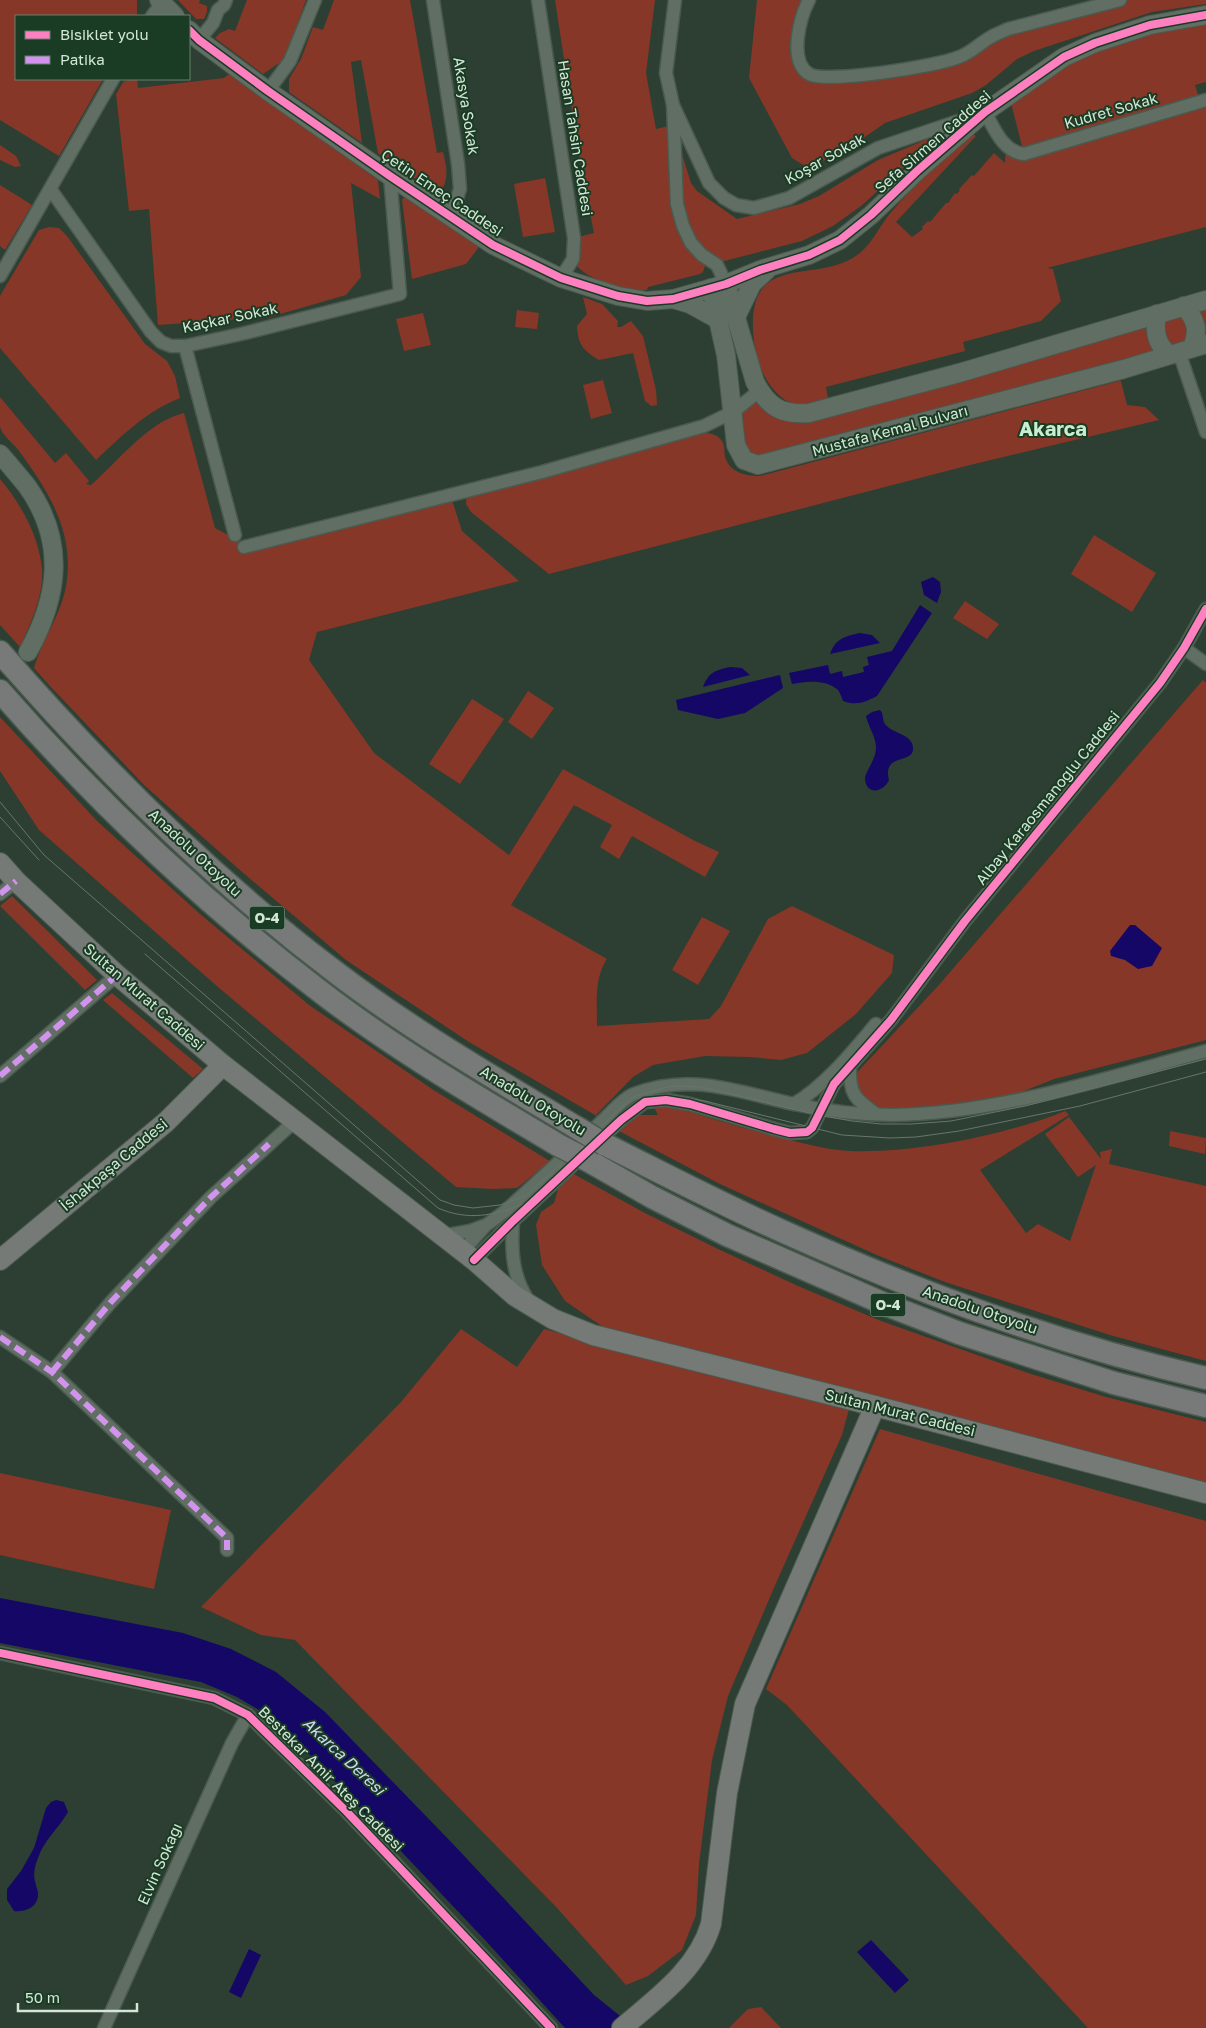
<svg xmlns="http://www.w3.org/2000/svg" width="1206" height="2028" font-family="'Golos Text',sans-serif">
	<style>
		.green { fill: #873728 }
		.water { fill: #140766 }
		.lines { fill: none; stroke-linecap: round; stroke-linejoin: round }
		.street-casing { stroke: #4a5a4f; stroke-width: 15 }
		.secondary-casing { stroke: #4a5a4f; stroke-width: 20 }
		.primary-casing { stroke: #4a5a4f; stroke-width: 22 }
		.highway-casing { stroke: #4a5a4f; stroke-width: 25 }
		.street { stroke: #616e64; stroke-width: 12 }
		.secondary { stroke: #616e64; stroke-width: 18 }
		.primary { stroke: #757a77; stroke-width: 20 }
		.highway { stroke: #777a78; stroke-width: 22 }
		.tram { stroke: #68766c; stroke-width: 1 }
		.highway-bridge-casing { stroke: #4a5a4f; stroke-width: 25; stroke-linecap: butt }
		.highway-bridge { stroke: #777a78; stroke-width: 22 }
		.quiet { stroke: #d193ec; stroke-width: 6; stroke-dasharray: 12 6; stroke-linecap: butt }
		.cycleway-casing { stroke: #1a3c24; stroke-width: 11 }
		.cycleway { stroke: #ff80c0; stroke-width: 8 }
		.labels { text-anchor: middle; stroke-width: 4; stroke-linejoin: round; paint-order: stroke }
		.shield { fill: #1a3c24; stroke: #9cb4a1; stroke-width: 1 }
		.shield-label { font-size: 14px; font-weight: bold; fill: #d3e7d7 }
		.street-label { font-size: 15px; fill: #d3e7d7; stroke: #1a3c24 }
		.water-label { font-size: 16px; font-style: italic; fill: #cdd5f0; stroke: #1a3c24 }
		.district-label { font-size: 20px; font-weight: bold; fill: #c6eecf; stroke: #1a3c24 }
	</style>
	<rect width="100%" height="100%" fill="#2c3f32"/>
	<g class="green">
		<path d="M0,0h137v16h-121v63h87l-44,77 -59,-36z"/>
		<path d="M178,0h22l-1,3 8,3v6l-3,7h-8z"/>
		<path d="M247,0h59l-21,59 -22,15 -48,-36 5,-5 9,-4 6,2z"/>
		<path d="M334,0h76l27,153 6,-1c3,13 6,23 0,36l-10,3 -55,-38 -17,-93 -10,2 11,81 -73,-51v-13l12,-20 12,-32 10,3z"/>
		<path d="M555,0h100l-9,73 10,56 17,-4 18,58 6,8 40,28 63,-15 19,-8 59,-36 64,-27 -81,73 -28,20 -31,15 -97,25 -2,6 -3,2 -52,13 -1,3c-18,1 -70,-11 -74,-32 -1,-6 0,-14 1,-20l20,-5 -15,-76z"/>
		<path d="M757,0h52l-10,26 8,47 130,-10 53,-26 130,-37h86v4l-54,8 -118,39 -17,8 -31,26 -14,8 -87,30 -36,25 -1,5 -43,13 -13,-8 -43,-80z"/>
		<path d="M1206,15v67l-11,3 5,16 6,-1v127l-159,41 6,1 8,32 -20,20 -78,21 2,9 -139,36 2,11c-23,7 -36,13 -54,-8 -14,-16 -20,-39 -21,-60 -4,-82 69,-43 108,-78 13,-11 20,-29 32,-42 24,-28 51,-53 77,-78l6,4 -80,86 16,15 11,-8 -1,-2 6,-6 2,1 16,-19h2l7,-10 2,1 3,-4 -1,-1 13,-14 2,1 20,-23 11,10 1,-18 18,9 -15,-59 55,-38z"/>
		<path d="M229,74l149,106 2,19 -29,-16 10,94 -15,18 -76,22 -112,8 -9,-116 -20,2 -13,-117 8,-13 13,-2 1,9 86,-10z"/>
		<path d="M0,145l16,11 5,10 -6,1 -15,-7z"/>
		<path d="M545,178l10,54 -32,5 -9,-53z"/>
		<path d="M0,185l32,20 -27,45 -5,-4z"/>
		<path d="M404,197l75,50 -13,17 -54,15 -10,-79z"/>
		<path d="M49,227l10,1 8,8 78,108 22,17 8,15 5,22c-35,14 -57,37 -84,62l-96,-112v-52l39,-66z"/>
		<path d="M583,297l19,7 16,17 -1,6h4l10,-6 12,15 13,54 1,15 -6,1 -6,-5 -12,-48 -34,7c-16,-10 -21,-15 -22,-34l10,-12z"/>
		<path d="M1206,300v44l-462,116 -11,-48 26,-21 33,23z"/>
		<path d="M517,310l22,3 -2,16 -22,-2z"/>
		<path d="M423,313l8,32 -27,6 -8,-32z"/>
		<path d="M603,380l9,33 -21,6 -8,-34z"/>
		<path d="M1119,381h2l6,24 18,2 14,13 -193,46 -417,108 -78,-62 -5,-8 1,-14 234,-58c7,1 17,2 21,9 3,4 2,11 3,16 5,16 21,19 35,19z"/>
		<path d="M0,397l55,66 11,-10 23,28 -3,3 5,1c29,-25 56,-63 93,-72l31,115 15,8 5,-1 9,12 206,-53 12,37 57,50 -202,51 -8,28 65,93 135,102 54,-86 132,72 24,11 -14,25 -73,-41 -13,23 -19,-12 12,-22 -38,-20 -63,100 96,54c-13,19 -10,44 -10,67l112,-7 12,-13 47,-87 24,-13 102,49 -2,18 -36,41 -49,39 -26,7 -31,-3 -45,-1 -52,9 -20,12 -37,38h62l-5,-10 12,-1c38,12 77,24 117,34 21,5 45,12 67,13 63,3 158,-16 216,-40l4,4 -89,55 46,63 12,-9 32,17 26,-76 -18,12 -33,-43 24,-17 32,42 -1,-7 12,-3 -3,15 97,22v175l-96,-26 -165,-53 -66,-26 -159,-72 -101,-53 -24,-16 -126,-73 -123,-82 -105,-89 -96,-85 -96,-101 -15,-17c9,-31 30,-57 33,-89 6,-50 -20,-90 -48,-128 -5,-7 -17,-16 -19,-24 0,-8 0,-21 0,-30z"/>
		<path d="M0,479c21,25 39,57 42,90 2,26 -12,56 -22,78l-20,-22z"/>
		<path d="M1094,535l62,38 -24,39 -61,-38z"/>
		<path d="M965,601l34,23 -12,15 -34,-21z"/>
		<path d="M1203,680l3,3v357l-152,39 -60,24 -118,11 -27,-33 89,-95z"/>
		<path d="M528,691l26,17 -22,31 -24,-17z"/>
		<path d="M472,699l32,20 -44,65 -31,-20z"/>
		<path d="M0,717l98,105 102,92 109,91 126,86 113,69 97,53 73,36 80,37 83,35 150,53 75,23 100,25v63l-603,-158 -38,-26 -23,-36 -6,-40 5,-13 13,-9 7,-24 -19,-11 -25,20 -24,1 -37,-2 -238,-200 -179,-157 -39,-59z"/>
		<path d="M12,896l85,84 -12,10 -85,-84z"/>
		<path d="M702,917l28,14 -32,54 -26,-15z"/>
		<path d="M112,993l91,76 -10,9 -90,-78z"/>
		<path d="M1170,1131l36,7 -1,16 -36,-8z"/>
		<path d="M461,1329l56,38 27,-38 305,80 -7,26 -69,155 -45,106 -16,64 -13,104 -3,51 -14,35 -34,26 -22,9 -68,-76 -263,-269 -34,-5 -60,-28 200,-205z"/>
		<path d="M880,1429l326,92v507h-118l-301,-323 -21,-16z"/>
		<path d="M0,1473l171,37 -17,79 -154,-34z"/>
		<path d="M761,2007l20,21h-52l19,-19z"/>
	</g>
	<g class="water">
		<path d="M933,577l7,5 1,10 -4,11 -13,-8 -3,-13z"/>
		<path d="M920,605l12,8 -55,83c-11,6 -21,10 -34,5 -1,-3 -3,-8 -5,-11 -11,-11 -33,-9 -46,-6l-3,-11 39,-8 2,9 12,-3 1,6 21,-5 -1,-5 6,-2 -2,-8 25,-6z"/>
		<path d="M860,633l12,2 8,8 -50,11c5,-15 15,-18 30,-21z"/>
		<path d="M730,667l12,1 8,7 -47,12c5,-14 12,-17 27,-20z"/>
		<path d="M780,675l3,13 -38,25 -27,6 -40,-9 -2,-10z"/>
		<path d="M880,710c4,4 2,10 5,14 7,10 29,10 28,25 0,15 -31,4 -24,31 -6,13 -23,15 -24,-1 0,-8 12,-20 11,-33 -1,-11 -8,-20 -10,-30l6,-4z"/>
		<path d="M1130,925h5l27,23 -10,18 -14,3 -13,-9 -14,-4 -1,-5z"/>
		<path d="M0,1598l183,35 48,16 45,23 49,40 128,132 141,151 41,33h-70l-79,-87 -178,-188 -39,-37 -32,-19 -36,-15 -201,-39z"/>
		<path d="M56,1800l8,2 4,10c-9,16 -24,28 -30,46 -3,7 -5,16 -3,23 1,6 5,13 2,19 -3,9 -14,12 -23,11l-7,-11v-11l14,-18 13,-23 12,-40 5,-6z"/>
		<path d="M871,1940l38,40 -14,13 -38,-41z"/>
		<path d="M249,1949l12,6 -20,43 -12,-6z"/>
	</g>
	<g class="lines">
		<defs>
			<g id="street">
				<path d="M433,0l25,164 2,25 -9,28"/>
				<path d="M538,0l36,238 -1,21 -12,19"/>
				<path d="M675,0l-9,73 7,32 4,99 6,22 8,17 11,12 15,10 9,19"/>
				<path d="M809,0c-9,17 -21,61 0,74 16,10 130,-8 150,-17 12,-4 21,-14 32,-20 5,-3 11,-5 17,-8l112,-29"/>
				<path d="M152,16l10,-13"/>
				<path d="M199,40l14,-17 5,-13 6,-5 2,-5"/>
				<path d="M268,91l22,-30 25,-61"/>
				<path d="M673,105l36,78 15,15 12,7 18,3 35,-10 89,-50 107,-36c9,16 18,40 39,42l182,-54"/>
				<path d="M51,190l100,142 10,10 10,4h14l56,-12 159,-40 -10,-118"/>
				<path d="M0,276l113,-197"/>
				<path d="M185,346l50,189"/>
				<path d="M1179,352l27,80"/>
				<path d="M244,547l298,-75 162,-46 29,-14 26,-21"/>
				<path d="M1184,648l22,16"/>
				<path d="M0,894l16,-13"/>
				<path d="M850,1067c-1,27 5,32 26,47"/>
				<path d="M0,1076l117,-101"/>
				<path d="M794,1104c32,-19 58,-52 82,-80"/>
				<path d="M513,1221c-2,29 -1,54 15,79"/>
				<path d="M442,1236l28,-5 13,-5"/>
				<path d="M462,1252l23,-26 19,-14c32,-29 64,-58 95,-88 9,-8 24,-26 35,-30 57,-22 104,-2 160,10 32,7 66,11 99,11 102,-1 214,-37 313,-64"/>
				<path d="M474,1260l39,-39 108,-101 24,-18 21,-2 24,4 84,25 16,4 17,-1 5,-4 22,-44 57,-64 74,-99 195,-238 24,-35 22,-39"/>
				<path d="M0,1337l52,35 175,166v12"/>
				<path d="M52,1372l59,-70 100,-105 84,-76"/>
				<path d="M0,1653l214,45 34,17 99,97 204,216"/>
				<path d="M104,2028l128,-285 16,-28"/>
			</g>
			<g id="secondary">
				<path d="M159,0l16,16"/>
				<path d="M189,30l10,10 69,51 122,85 103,69 68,33 57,18 29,5 26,-2 53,-15 34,-14 49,-15 31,-15 31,-25 46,-44 68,-59 79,-55 31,-14 55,-18 56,-10"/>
				<path d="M726,284l29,98c13,25 26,33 54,31l150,-40 247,-73"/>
				<path d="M711,288l15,67 10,90 8,15 14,5 366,-96 82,-25"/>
				<path d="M673,299l17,5 29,16"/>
				<path d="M1184,306c13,15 15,24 8,42"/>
				<path d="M1157,314c-3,18 -1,29 12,41"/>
				<path d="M736,317l16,-33 15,-14"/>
				<path d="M0,454c9,10 18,21 27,32 39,55 32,110 1,166"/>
			</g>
			<g id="primary">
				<path d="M0,863l16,18 101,94 106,90 251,195 41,36 38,23 40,16 259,65 354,93"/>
				<path d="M0,1260l166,-138 57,-57"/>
				<path d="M622,2028c35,-30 76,-59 89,-104l16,-131 18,-89 130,-298"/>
			</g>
			<g id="highway">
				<path d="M0,652c101,116 211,226 334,319 77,59 162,108 245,158"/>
				<path d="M0,691c95,109 202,210 317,298 76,59 159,107 241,156"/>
				<path d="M604,1144c60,30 119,61 180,88 135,61 277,113 422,146"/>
				<path d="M587,1160l65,37 75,38 160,70 72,28 155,50 92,23"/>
			</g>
		</defs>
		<use href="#street" class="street-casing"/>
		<use href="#secondary" class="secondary-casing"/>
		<use href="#primary" class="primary-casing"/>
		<use href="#highway" class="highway-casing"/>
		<use href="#street" class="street"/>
		<use href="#secondary" class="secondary"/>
		<use href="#primary" class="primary"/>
		<use href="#highway" class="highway"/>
		<g class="tram">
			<path d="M0,802l44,53 396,345 14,5 19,3 27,-3 26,-9 107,-99 34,-10 11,-1 23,1 117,28 34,6 29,3h30l40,-3 74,-15 181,-47"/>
			<path d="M0,817l39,43"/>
			<path d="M145,954l293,254c29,13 58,8 87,-5"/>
			<path d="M618,1120l24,-19 25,-6 38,6 137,34 48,3 26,-1 43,-6 121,-25 126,-34"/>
		</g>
		<defs>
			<g id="highway-bridge">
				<path d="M579,1129l25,15"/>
				<path d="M558,1145l29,15"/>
			</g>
		</defs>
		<use href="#highway-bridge" class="highway-bridge-casing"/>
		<use href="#highway-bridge" class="highway-bridge"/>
		<g class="quiet">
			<path d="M0,894l16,-13"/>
			<path d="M0,1076l117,-101"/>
			<path d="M0,1337l52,35 175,166v12"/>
			<path d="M52,1372l59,-70 100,-105 58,-53"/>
		</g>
		<defs>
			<g id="cycleway">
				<path d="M189,30l10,10 69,51 122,85 103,69 68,33 57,18 29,5 26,-2 53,-15 34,-14 49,-15 31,-15 31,-25 46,-44 68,-59 79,-55 31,-14 55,-18 56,-10"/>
				<path d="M474,1260l39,-39 108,-101 24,-18 21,-2 24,4 84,25 16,4 17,-1 5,-4 22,-44 57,-64 74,-99 195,-238 24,-35 22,-39"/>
				<path d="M0,1653l214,45 34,17 99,97 204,216"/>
			</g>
		</defs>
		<use href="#cycleway" class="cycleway-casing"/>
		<use href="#cycleway" class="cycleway"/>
	</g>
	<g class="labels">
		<g class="shield">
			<rect x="249.5" y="906.5" width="35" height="23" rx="4"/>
			<rect x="870.5" y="1293.5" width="35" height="23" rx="4"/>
		</g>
		<g class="shield-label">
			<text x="267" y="923">O-4</text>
			<text x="888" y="1310">O-4</text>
		</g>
		<g class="street-label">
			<text transform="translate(466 106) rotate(81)" y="5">Akasya Sokak</text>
			<text transform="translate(1111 111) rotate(-16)" y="5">Kudret Sokak</text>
			<text transform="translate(575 138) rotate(81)" y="5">Hasan Tahsin Caddesi</text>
			<text transform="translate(933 142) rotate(-41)" y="5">Sefa Sirmen Caddesi</text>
			<text transform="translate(825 159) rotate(-29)" y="5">Koşar Sokak</text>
			<text transform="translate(442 193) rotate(34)" y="5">Çetin Emeç Caddesi</text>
			<text transform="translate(230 318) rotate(-12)" y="5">Kaçkar Sokak</text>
			<text transform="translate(890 431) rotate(-15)" y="5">Mustafa Kemal Bulvarı</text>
			<text transform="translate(1048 798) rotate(-51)" y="5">Albay Karaosmanoğlu Caddesi</text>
			<text transform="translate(195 853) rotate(43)" y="5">Anadolu Otoyolu</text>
			<text transform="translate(144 997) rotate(41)" y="5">Sultan Murat Caddesi</text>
			<text transform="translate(533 1101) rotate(31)" y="5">Anadolu Otoyolu</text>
			<text transform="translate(114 1165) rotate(-40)" y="5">İshakpaşa Caddesi</text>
			<text transform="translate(980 1310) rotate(19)" y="5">Anadolu Otoyolu</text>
			<text transform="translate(900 1413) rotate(14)" y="5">Sultan Murat Caddesi</text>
			<text transform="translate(331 1779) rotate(45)" y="5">Bestekar Amir Ateş Caddesi</text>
			<text transform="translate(160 1864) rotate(-66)" y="5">Elvin Sokağı</text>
		</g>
		<g class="water-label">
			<text transform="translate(344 1756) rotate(43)" y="6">Akarca Deresi</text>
		</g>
		<g class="district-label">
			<text x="1053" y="436">Akarca</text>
		</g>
	</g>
	<rect x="15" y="15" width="175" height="65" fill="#1a3c24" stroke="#64806c"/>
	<rect x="25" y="31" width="25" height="8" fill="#ff80c0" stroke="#64806c"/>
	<text x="60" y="40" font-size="15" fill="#d3e7d7">Bisiklet yolu</text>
	<rect x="25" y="56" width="25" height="8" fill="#d193ec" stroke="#64806c"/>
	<text x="60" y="65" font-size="15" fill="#d3e7d7">Patika</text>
	<path d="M18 2003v8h119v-8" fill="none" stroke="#d3e7d7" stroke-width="2.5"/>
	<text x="25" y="2003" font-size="15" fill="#d3e7d7" stroke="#1a3c24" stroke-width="4" paint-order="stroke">50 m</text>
</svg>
